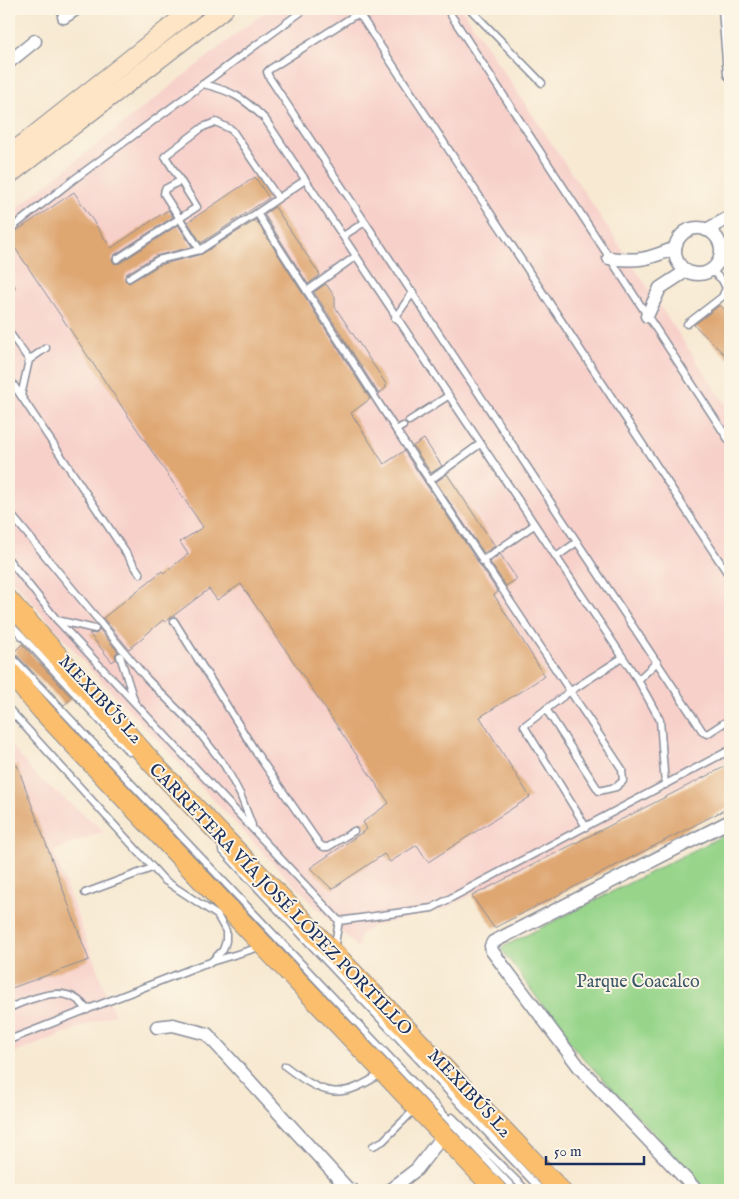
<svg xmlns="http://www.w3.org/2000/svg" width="739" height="1199" font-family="'IM FELL English',serif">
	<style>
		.built { fill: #f7d0ca }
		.green { fill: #98d58b; stroke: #5a8274 }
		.building { fill: #dea671 }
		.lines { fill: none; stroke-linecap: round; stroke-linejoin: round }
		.lane-casing { stroke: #898c98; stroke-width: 9 }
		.street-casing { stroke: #898c98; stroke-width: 15 }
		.secondary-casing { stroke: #898c98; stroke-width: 20 }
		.primary-casing { stroke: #898c98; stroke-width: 22 }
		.lane { stroke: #fff; stroke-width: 6 }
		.street { stroke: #fff; stroke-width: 12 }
		.secondary { stroke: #fde5c5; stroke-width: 18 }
		.primary { stroke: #fabe6d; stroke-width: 20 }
		.labels { text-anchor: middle; stroke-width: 4; stroke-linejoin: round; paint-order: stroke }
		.street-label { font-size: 18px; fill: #1b2f5e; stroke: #fcf5e5 }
		.park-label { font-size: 18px; fill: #3a5869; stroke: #fcf5e5 }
	</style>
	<rect width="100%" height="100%" fill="#fcf5e5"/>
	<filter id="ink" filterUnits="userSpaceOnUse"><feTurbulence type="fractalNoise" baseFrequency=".02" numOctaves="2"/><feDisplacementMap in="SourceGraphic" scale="10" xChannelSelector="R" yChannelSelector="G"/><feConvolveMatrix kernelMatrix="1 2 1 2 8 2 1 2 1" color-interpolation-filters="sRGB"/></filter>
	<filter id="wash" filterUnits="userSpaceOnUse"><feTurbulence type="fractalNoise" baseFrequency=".0096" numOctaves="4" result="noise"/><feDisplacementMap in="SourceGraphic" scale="20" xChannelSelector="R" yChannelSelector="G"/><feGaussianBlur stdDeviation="1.12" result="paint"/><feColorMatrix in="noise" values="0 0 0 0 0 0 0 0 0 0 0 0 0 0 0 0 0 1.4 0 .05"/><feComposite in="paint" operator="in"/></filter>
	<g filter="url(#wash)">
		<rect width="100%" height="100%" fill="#f7e9d2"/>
		<g class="built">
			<path d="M268,9h194l268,402v350l-288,149 -70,16 -12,10 -2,12 -72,-71 -193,-205 -84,-96v-362z"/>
			<path d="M9,743l25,31 70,57 -51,20 61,163 -105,41z"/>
		</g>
		<path class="green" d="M730,832v358h-24l-132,-142 -72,-98 1,-3z"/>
		<g id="blocks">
			<g class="building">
				<path d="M255,177l14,21 -68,45 -13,-21z"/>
				<path d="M74,192l37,56 57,-38 5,7 -59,38 -2,5 3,4 5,-1 58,-38 14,22 -37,9 -29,18 -1,6 4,3 31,-18 42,-11 54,-34 114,179 -19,14 33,51 20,-13 94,141 -4,3 51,81 -65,41 50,80 -102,65 -11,-17 -27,17 -6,-8 -52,35 -22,-21 57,-39 -4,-7 26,-19 -148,-219 -24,16 -8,-11 -44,33 -2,-2 -34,29 -26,-31 59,-47 2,2 24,-19 -8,-12 23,-15 -194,-288v-3z"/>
				<path d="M275,207l45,68 -12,9 -44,-70z"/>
				<path d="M326,284l9,13v10l51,77v4l-7,6 -65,-102z"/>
				<path d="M720,305l10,9v46l-36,-35z"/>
				<path d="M424,439l18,27 -11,7 -18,-27z"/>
				<path d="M447,474l48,72 -11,7 -48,-71z"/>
				<path d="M500,554l17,25 -11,7 -16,-24z"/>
				<path d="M100,630l18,22 -3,2 1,5 -4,3 -23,-29 7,1z"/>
				<path d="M22,644l50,54 -8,7 -50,-53z"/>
				<path d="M730,764v43l-236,121 -22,-32z"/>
				<path d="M17,765l72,195 -80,29v-221z"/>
			</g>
		</g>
	</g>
	<g filter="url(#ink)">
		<use href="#blocks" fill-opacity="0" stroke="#898c98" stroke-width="1"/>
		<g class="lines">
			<defs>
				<g id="lane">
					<path d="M447,9l283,433"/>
					<path d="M470,9l72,74"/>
					<path d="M203,84c29,7 41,14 62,35l373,561 22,40 5,65"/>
					<path d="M305,180l-48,33 139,217"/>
					<path d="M180,181l-15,8 -1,5 36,56"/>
					<path d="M9,230l64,-50 232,-171"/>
					<path d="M343,236l22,-14"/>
					<path d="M117,259l80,-52 -32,-51 38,-29 13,-5 16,8 46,68"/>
					<path d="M129,278l29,-18 42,-10 57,-37"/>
					<path d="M9,289l2,-2"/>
					<path d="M307,291l49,-35"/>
					<path d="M395,318l18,-26"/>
					<path d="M687,324l35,-27 4,-9 -4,-8 -11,-10"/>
					<path d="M9,332l20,28 -8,36"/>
					<path d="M29,360l17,-12"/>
					<path d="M9,378l131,196"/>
					<path d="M409,421l39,-25"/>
					<path d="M403,426l-7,4 226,339 1,12 -7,6 -17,4 -53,-82"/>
					<path d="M429,481l51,-37"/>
					<path d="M9,512l138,167 48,48 30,39 15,28 12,31"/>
					<path d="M556,557l21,-15"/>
					<path d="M9,560l48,60 282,301 -5,28"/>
					<path d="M482,561l52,-36"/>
					<path d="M730,577l-368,-559 -5,-3 -5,2 -82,52 -3,3 2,5 434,655 4,2 23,-15"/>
					<path d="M57,620l38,9"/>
					<path d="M174,621l83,133 63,91 4,2h4l26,-16"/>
					<path d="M9,622l120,130"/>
					<path d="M9,654l506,536"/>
					<path d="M120,656l14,44"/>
					<path d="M638,680l19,-18"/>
					<path d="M9,709l155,171 53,35 9,16v10l-3,9 -13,13"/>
					<path d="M586,827l-62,-101 45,-34 53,-34"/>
					<path d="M222,850l319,340"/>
					<path d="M85,893l67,-25"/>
					<path d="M339,921l93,-13 298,-158"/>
					<path d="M9,1008c24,-10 60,-27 78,2"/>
					<path d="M9,1040l192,-75 59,-18"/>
					<path d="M285,1066c39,30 55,35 97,7"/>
					<path d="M452,1117l74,73"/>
					<path d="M373,1146l10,-5 33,-33"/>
				</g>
				<g id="street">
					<path d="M725,9l5,65"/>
					<path d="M64,17l12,-8"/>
					<path d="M9,62l26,-21"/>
					<circle cx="698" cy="251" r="23"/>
					<path d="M706,230l24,-13"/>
					<path d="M609,258c30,4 39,1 66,-10"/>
					<path d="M647,316l13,-28 26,-17"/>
					<path d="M157,1027l16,-2 34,9 141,155 4,1"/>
					<path d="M390,1190l27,-21 26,-34"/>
					<path d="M696,1190l-116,-122 -88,-117 -1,-5 2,-4 237,-121"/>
				</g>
				<g id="secondary">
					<path d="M9,155l184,-146"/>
					<path d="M9,175l215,-166"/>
				</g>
				<g id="primary">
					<path d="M9,601l147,166 404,423"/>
					<path d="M9,671l33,39 189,201 265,279"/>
				</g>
			</defs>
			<use href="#lane" class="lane-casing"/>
			<use href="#street" class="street-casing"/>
			<use href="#secondary" class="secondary-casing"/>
			<use href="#primary" class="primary-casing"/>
			<use href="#lane" class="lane"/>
			<use href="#street" class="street"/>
			<use href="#secondary" class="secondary"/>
			<use href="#primary" class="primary"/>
		</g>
	</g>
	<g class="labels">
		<g class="street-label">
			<text transform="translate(101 699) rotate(47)" y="6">MEXIBÚS L2</text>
			<text transform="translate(281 899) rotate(46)" y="6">CARRETERA VÍA JOSÉ LÓPEZ PORTILLO</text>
			<text transform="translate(470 1093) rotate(47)" y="6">MEXIBÚS L2</text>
		</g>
		<g class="park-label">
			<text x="638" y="987">Parque Coacalco</text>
		</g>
	</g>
	<rect width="739" height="1199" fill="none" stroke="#fcf5e5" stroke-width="30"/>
	<path d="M546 1156v8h98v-8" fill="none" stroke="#1b2f5e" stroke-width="2.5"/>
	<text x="554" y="1156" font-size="15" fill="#1b2f5e" stroke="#fcf5e5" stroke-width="4" paint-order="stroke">50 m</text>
</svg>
